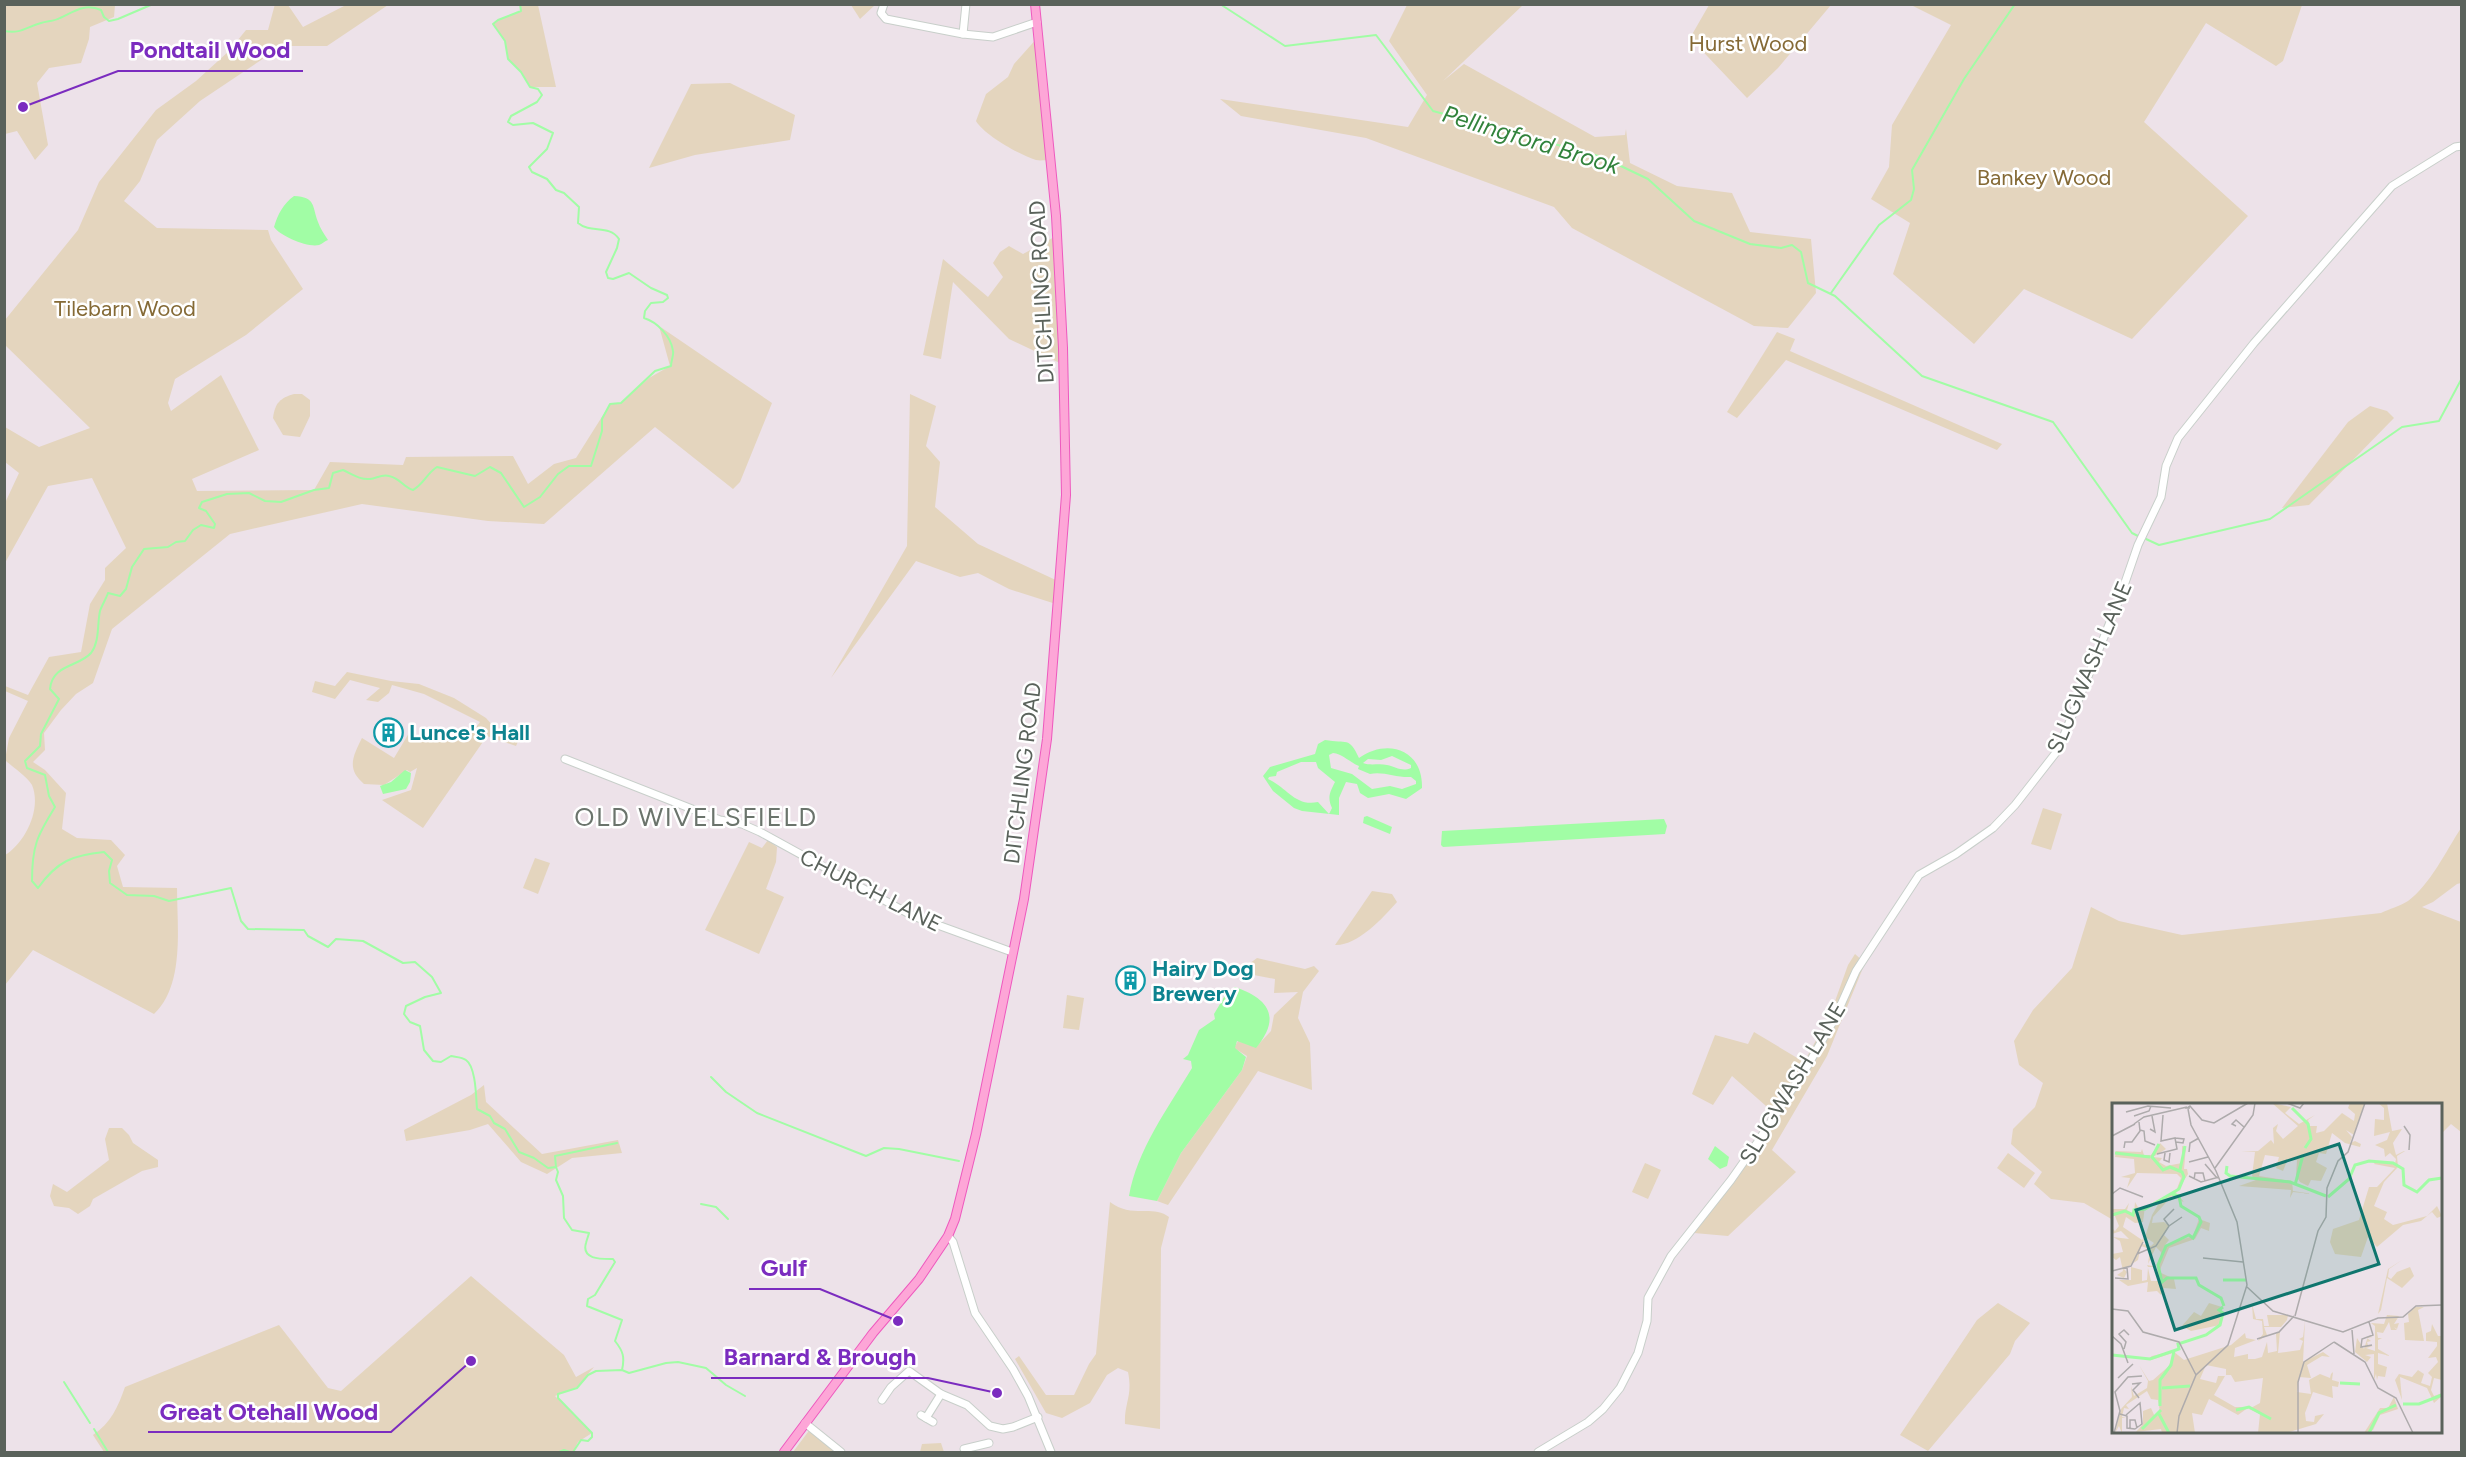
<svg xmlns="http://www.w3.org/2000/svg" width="2466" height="1457" font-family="Figtree,sans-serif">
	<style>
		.green { fill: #e4d5be }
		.water { fill: #a1fda5; fill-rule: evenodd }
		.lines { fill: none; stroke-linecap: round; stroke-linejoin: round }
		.stream { stroke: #a1fda5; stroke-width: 2 }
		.minor-casing { stroke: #c8cfca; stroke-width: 9 }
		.major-casing { stroke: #ee59be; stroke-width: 10 }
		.minor { stroke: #fff; stroke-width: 7 }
		.major { stroke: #fda6d7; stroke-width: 8 }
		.labels { text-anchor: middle; stroke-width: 5; stroke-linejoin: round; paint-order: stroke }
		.park-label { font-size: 22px; fill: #856a36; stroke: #fff }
		.street-label { font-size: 22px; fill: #5a625b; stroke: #fff }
		.culture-label { font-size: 22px; font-weight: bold; fill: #0d838f; stroke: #fff; text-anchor: start }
		.water-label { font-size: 24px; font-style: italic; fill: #32833c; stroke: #fff }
		.quarter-label { font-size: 26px; letter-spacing: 1.5px; fill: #6b746c; stroke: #fff }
		.inset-river { fill: none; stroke: #a1fda5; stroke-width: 3 }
		.inset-road { fill: none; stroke: #aeabac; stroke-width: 1.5 }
		.view { fill: #0f766e; fill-opacity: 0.15; stroke: #0f766e; stroke-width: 3 }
		.inset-edge { fill: none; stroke: #5a625b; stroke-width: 3 }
		.leader { fill: none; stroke: #7b2cbf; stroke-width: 2 }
		.callout-dot { fill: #7b2cbf; stroke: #fff; stroke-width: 2 }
		.callout-label { font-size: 24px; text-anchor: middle; font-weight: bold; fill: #7b2cbf; stroke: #fff; stroke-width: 5; stroke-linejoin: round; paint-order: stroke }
	</style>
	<rect width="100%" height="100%" fill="#ede2e9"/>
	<g class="green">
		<path d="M5,4l110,1 -1,12 -24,10 -1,12 -8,24 -32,5 -12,15 11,62 -13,15 -18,-29 -12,3z"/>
		<path d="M275,4l13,1 15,22 43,-22h42l-61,41h-45l-82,55 -43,39 -17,41 -16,20 33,27 111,2 3,10 32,49 -57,46 -71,44 -7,24 3,8 50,-36 38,75 -67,29 5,12 117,-1 16,-28 73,3 3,-8 107,-1 15,28 26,-20 22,-6 34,-54 11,-1 28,-25 21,-12 -11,-40 113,77 -32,79 -7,7 -78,-62 -111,97 -56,-3 -126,-17 -132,30 -118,95 -19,54 -17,11 -15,16 -17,23 1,17 -12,12 12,8 21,23 -4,36 15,9 34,2 14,15 -8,11 6,21 54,1c0,39 8,97 -23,126l-121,-64 -28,35v-130c20,-12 37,-46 27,-70 -5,-9 -20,-18 -27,-25l4,-22 19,-37 -23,-10v-5l23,9 21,-38 32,-5 9,-48 15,-24v-12l21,-20 -34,-70 -44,8 -43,77v-60l14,-30 -14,-11v-35l34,20 51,-19 -84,-82 -1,-26 73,-90 21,-48 57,-72 40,-29 33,-30 17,-21h22z"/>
		<path d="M520,5h18l18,82h-26l-9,-15 -13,-13 -3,-18 -12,-17 5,-4 23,-9z"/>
		<path d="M851,5h24l-15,14z"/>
		<path d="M1407,5h116l-80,76 21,-17 131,73 30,-2 1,-6 4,34 47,23 55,7 18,39 61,7 5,54 -28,35 -34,-2 -182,-98 -18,-21 -188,-69 -125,-22 -21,-17 188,28 19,-32 -38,-54z"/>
		<path d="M1709,5v-1l122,1 -53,63 -31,30 -57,-60z"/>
		<path d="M1911,5h391l-19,56 -7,5 -70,-43 -62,99 104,94 -116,123 -108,-50 -50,55 -81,-70 17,-51 -39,-24 18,-32 3,-42 59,-100z"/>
		<path d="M1039,36l11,124c-4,0 -10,1 -14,0 -16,-5 -52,-25 -60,-39l10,-27 22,-17 6,-13z"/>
		<path d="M730,83l65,32 -5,25 -95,15 -46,13 42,-84z"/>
		<path d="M1058,235l6,130 -55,-26 -56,-57 -12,77 -18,-4 20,-96 45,38 15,-20 -10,-14 7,-11 9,-6 14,8z"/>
		<path d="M1777,332l18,7 -5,12 212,93 -5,6 -211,-90 -49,58 -10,-6z"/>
		<path d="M294,394h8l8,6v16l-10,21 -17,-2 -10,-17c2,-15 7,-20 21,-24z"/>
		<path d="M910,394l26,12 -10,40 14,16 -5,45 43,37 82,38 -1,23 -50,-16 -31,-16 -18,4 -44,-16 -85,117 76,-132z"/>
		<path d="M2370,406l17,5 7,7 -85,87 -27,3 66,-86z"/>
		<path d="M347,672l44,9 28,3 35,14 32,20 8,9 26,10 -4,9 -29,-10 -64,92 -41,-28 29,-10 6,-22 -7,4 -3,-2 -23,15 -20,-1c-18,-15 -11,-28 -2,-46l32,20 15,-25 14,6 25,-3 19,3 13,-17 -56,-28 -32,-9 -3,8 -11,9 -12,-2 14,-12 -30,-8 -15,19 -23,-7 3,-11 20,5z"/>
		<path d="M2043,808l19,6 -11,36 -20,-6z"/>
		<path d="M2461,828v55l-4,1 -24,18 -11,5 39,15v210l-10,-8 -10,10 -1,-30h-326l-1,116 -29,-17 -33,-4 -17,-15 8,-12 -31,-28 2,-15 22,-22 8,-24 -24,-18 -5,-24 19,-31 39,-42 19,-61 28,14 63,14 199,-22c8,-4 19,-7 27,-12 22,-16 38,-50 53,-73z"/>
		<path d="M768,840l9,7 -1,15 -10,27 18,8 -25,57 -54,-24 44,-88 13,6z"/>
		<path d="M535,858l15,5 -12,31 -15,-6z"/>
		<path d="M1372,891l20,3 5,8c-14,16 -40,44 -62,43z"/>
		<path d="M1855,954l10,9 -38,93 -55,94 24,22 -68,64 -34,-3 -4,-2 84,-118 -42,-37 -19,29 -21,-11 23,-59 33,9 6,-12 50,30 26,-47 18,-50z"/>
		<path d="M1257,958l48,11 9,-3 5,5 -16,21 -5,26 12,25 2,47 -54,-19 -90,134 -11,-4 24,-48 61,-83 5,-14 -13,-8 4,-7 18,6 15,-16 3,-16 24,-23 -24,1 1,-14 -37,-7z"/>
		<path d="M1067,995l17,3 -5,32 -16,-2z"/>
		<path d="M484,1085l2,17 56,52 76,-14 4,13 -50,5 -25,16 -26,-12 -33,-38 -18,6 -64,11 -2,-11 67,-35z"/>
		<path d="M109,1128h13l7,7 4,8 25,17v7l-16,4 -49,28 -3,7 -12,8 -9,-6 -15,-2 -4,-10 3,-12 14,8 42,-32 -4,-21z"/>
		<path d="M2008,1153l27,20 -11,15 -27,-20z"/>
		<path d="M1645,1163l16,7 -13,29 -16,-7z"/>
		<path d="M1110,1202c22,17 43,2 59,15l-8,31 -1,181 -35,-5c-1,-21 8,-28 3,-52l-10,-4 -11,7 -17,28 -28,15 -16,-5 -31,-54 4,-3 27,39h28l15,-31 7,-10z"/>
		<path d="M471,1276l93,79 12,22 18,-10 -17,20 -22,9 37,37 -14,9 -5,10h-469l-11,-17c18,-12 25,-28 32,-48l154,-62 49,63 13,3z"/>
		<path d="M1998,1303l32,20 -15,18 -5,13 -82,97 -28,-16 77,-115z"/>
		<path d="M811,1428l30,24h-48z"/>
		<path d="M941,1443l3,9h-24l2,-8z"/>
	</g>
	<g class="water">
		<path d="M294,196c22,1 18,10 24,26 2,6 6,12 10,18 -3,1 -6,4 -9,5 -11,3 -39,-9 -45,-18 4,-13 9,-23 20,-31z"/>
		<path d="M1325,740c22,4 24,-4 34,18 28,-20 64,-9 63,30l-16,11 -17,-5 -21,4 -8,-5 -3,-9 -11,-2 -7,16v17l-37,-4 -8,-3 -21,-17 -10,-15 7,-9 45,-13 3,-10zM1333,753c10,1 16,9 26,13l-1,3 12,5c13,-3 27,4 41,3l5,4v3l-14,5 -12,-3 -18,3 -20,-15 -21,-6 -2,-13zM1392,756l19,9v3c-9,4 -15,-1 -24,-3 -8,-2 -16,1 -24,-2l5,-4 13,1zM1301,762h15l2,6 17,14c-5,10 -8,15 -3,26l-3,6 -11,-12c-23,5 -31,-15 -50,-23l1,-2 7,-1 1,-4z"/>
		<path d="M405,770l6,3 -1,9 -4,7 -23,5 -3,-8 11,-4z"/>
		<path d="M1367,816l25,11 -2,7 -27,-11 1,-6z"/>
		<path d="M1664,819l3,7 -2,8 -222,13 -2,-2 1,-14z"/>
		<path d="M1235,987c35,12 46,31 21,61l-19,-7 -2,7 11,9 -4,13 -61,83 -24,48 -28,-5c8,-46 39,-88 63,-128l-1,-7 -8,-2 5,-4 11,-25 16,-11 -1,-5 12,-20z"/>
		<path d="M1715,1146l14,11 -2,9 -7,3 -12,-10z"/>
	</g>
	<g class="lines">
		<g class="stream">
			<path d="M520,4l1,7 -23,9 -5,4 12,17 3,18 13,13 9,15 8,2 4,6 -5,7 -26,14 -3,6 5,3 20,-2 20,10 -6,16 -18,18 3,5 15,7 9,11 8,3 15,14 -1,16c13,11 31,1 41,16l-2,9 -11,24 2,6 5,1 16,-6 22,15 16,7 1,3 -5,4 -12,1 -6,8 -1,7c13,4 27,18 29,33 1,4 -2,10 -2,15l-16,5 -34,32 -11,1 -8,15v12l-11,35h-22l-11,8 -18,23 -16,10 -23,-34 -11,-6 -15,9 -38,-9c-10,6 -13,17 -24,23 -10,-3 -13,-12 -24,-14 -7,-2 -12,2 -19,3 -10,1 -18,-5 -27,-9l-10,3 -4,15 -15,2 -33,12 -16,-1 -16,-8 -22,1 -25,8 -3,6 7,3 9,13 -1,4 -13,-3 -8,5 -8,11 -9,1 -8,5 -24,2 -12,18 -6,22 -6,7 -12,-3c-2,6 -6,12 -8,18 -3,13 0,30 -9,42 -12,14 -39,11 -41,36l9,10 -18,35 -1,12 -15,15 2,7 18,7 4,21 6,11c-18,29 -23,39 -23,74l6,7c19,-27 35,-33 66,-36l8,8 -3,11 1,12 17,12 27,1 15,5 62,-13 10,33 7,8 56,1 4,6 20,11 8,-8 27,2 40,22 12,-1 17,15 9,16 -16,4 -19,9 -2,8 6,8 10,4 4,24 9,11 8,1 10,-6c4,1 11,1 15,4 10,7 10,37 11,49l13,7 4,7 11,6 14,23 15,6 14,10 8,-1 2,5 -2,8 7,16 1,22 8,12 17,3c-1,4 -2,6 -3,10 -5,17 16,16 27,16l2,3 -20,33 -7,4 -1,7 35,14 -7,21c8,10 10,16 7,29"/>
			<path d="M1220,4l65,42 91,-11 57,76 169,46 46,22 46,42 56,23 31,4 11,-3 9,7 7,31 27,13 87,80 131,46 79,111 6,3"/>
			<path d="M4,31c18,3 22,-4 37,-8 7,-2 14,-2 19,-5 15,-7 25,-15 41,-8l3,7 5,4 9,-2 35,-15"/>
			<path d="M1831,293l48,-68 32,-25 3,-11 -2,-19 52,-91 51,-75"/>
			<path d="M2146,539l13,6 111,-26 132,-92 37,-6 23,-43"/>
			<path d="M711,1077l15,15 31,21 109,43 18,-8 15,1 60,12"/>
			<path d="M556,1167l-1,-11 62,-13"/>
			<path d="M701,1204l15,3 12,12"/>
			<path d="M64,1382l26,41"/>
			<path d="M94,1429l14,23"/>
			<path d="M559,1452l5,-2 6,2"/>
			<path d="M573,1452l8,-12 7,1 4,-4v-4l-34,-35v-4l19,-6 11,-13 8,-4 26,-1 7,3 37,-10 12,-1 28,6 20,17 19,11"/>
		</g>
		<defs>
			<g id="minor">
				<path d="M884,4l-3,9 5,6 77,15 30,3 44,-15"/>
				<path d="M963,34l3,-30"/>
				<path d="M565,759l155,61 22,4 18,8 153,84 99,36"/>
				<path d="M948,1236l5,6 22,71 38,56 15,27 23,56"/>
				<path d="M882,1400l9,-13 18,-16 32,23 26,11 23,21 13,3 10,-2 25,-10"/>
				<path d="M921,1415l12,7"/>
				<path d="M926,1418l15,-24"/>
				<path d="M805,1423l36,29"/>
				<path d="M964,1449l25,-6"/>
				<path d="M1538,1452l50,-30 15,-13 17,-21 18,-35 9,-32 1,-23 23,-42 60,-76 26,-37 51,-78 27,-47 21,-47 63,-96 37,-21 37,-26 22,-23 43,-55 61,-150 19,-55 23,-48 5,-31 12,-28 76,-95 138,-157 63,-39 7,-1"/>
			</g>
			<path id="major" d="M784,1452l89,-119 46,-54 29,-43 7,-17 21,-85 48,-235 23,-160 19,-244 -3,-147 -7,-132 -21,-212"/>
		</defs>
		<use href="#minor" class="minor-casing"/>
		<use href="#major" class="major-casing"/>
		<use href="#minor" class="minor"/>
		<use href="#major" class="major"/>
	</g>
	<defs>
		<symbol id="building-ring" viewBox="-11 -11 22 22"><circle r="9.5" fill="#fff" stroke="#0f9aa8" stroke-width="1.5"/><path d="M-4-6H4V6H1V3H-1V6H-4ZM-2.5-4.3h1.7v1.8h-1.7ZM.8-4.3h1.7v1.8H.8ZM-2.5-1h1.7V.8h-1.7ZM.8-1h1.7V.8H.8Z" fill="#0f9aa8"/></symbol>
	</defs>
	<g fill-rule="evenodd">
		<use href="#building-ring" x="372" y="716" width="33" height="33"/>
		<use href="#building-ring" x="1114" y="964" width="33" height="33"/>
	</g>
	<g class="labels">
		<g class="park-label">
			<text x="1748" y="51">Hurst Wood</text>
			<text x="2044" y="185">Bankey Wood</text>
			<text x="125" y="316">Tilebarn Wood</text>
		</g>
		<g class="street-label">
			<text transform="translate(1041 292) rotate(-93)" y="8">DITCHLING ROAD</text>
			<text transform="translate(2089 667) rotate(-67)" y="8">SLUGWASH LANE</text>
			<text transform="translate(1022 773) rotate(-83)" y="8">DITCHLING ROAD</text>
			<text transform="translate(871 890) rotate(27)" y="8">CHURCH LANE</text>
			<text transform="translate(1792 1083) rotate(-59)" y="8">SLUGWASH LANE</text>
		</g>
		<g class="culture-label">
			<text x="409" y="740">Lunce's Hall</text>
			<text x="1152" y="976">Hairy Dog<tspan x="1152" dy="25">Brewery</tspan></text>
		</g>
		<g class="water-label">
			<text transform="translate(1531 140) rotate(17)" y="8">Pellingford Brook</text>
		</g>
		<g class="quarter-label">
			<text x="696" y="826">OLD WIVELSFIELD</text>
		</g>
	</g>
	<g transform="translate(2112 1103)">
		<rect width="330" height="330" fill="#ede2e9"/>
		<path d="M160,0l19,4 -6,6 14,11 16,-9 -7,5 2,6h7l-1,7 8,-2 18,-18 12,8 1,-7 -7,-6 2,-5h15l-11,32 -8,-5 6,7 -2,6 5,-2 6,3 -1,3 -15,-4 -13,-10 -6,21 -7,-1 -3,9 11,6 -6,13 -10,-1 -3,6 -8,-4 -4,-6 1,-16 -10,1 -4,10 -7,-3 3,-11 -14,-2 -6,21 33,5 1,10 20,3 -20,-2 -3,6 1,-8 -52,-4 17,-6 -4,-4 3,-24h-14l17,-1 13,-11 3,4 -1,-16 5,-4 -2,7 7,8 15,-13zM266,0h9l5,28 10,-2 -9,14 3,12 8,-4h1l-8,5 1,11 -14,15 -10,24 13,6 -3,7 9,6 34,-9 10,-10 5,10 -5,2 -5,-6 -11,9 -18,4 -26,22 -9,-10 -7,20 -26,-3 -5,-12 3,-13 26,-9 10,-33h8l18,-19 -21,-4 2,-3 19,3 1,-5 -6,-6 -5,4 -1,-8 -9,-4 12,-5 3,-8 -16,4 1,-17 9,1v-12zM48,40l6,6 -13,8 9,1 -3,4 7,4 16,-3v-17l4,1 -2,22h3l1,5 -12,19 8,9 -12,-6 -19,21 -1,6 12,-1 5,4 -5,9 5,5 -4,5 28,-9 6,-17 11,4 -1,8 -8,-3 -6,11 -26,9 -10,24 15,7 2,10 -12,-1 -3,7 -4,-4 -10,1 1,-10 -20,4 -9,-6h12v-13l11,3v11l5,-1 1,-12 3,13h8l-2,-14h-9l-1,-2 10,2 3,-5 1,-10 -5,-5 -8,17 2,-15 -9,-3 -3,14 -14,9 3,3 -3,6 -7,-3 6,-4 -3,-14 -4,3 -4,-3v-3l11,-2 -3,-11 -7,-4 16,2 -8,-8 -9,3v-6l3,3 4,-5 -7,-17h13l4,-6 -2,7 7,4 1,-12 4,7 6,-3 -2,16 -8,1 -9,-6 -3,10 19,13 2,-2 -1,6 8,2 3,-3 -9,-6 7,-22 7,-12 17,-12 5,-13 -4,-4 -40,-1 -10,15 3,-10 -9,-1 14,-4 -1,-14 -19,-2 1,-6 25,1 1,-3 2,6h7zM290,157l-13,9 -1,8 3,2 6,-7 13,-5 4,9 -12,12 -15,-10 -6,32 -3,4 10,-45zM97,200l13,4 -2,18 -29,6 -9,-5 12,-14 7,4zM140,201l4,15h7l1,7h5l-2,-11h21l-1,5 -6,7h-17l3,8 -9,6 5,-7 -1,-13 -9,-2zM303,204h9l-6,3 6,31 -19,-1 -1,-17 5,-1 -1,-8zM275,212l12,1 -5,8 5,-1 -2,6 -3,-2 3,3h-6l-2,-8 -6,11 -6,-1 1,6h4l-4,2v9l12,7 -12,-3v11l9,3 -2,10 -7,-1 -1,4 -1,-6 -2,6v-26l-9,1 6,2 -4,5 -12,-10 2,-14 7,11 4,-13 5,1 -6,1 4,3 -4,1 1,3 5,1 -7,2 9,3v-25l-4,-3 13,1zM193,218l-2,41 20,-10 7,5 -8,-1 -15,9 4,13 -12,-1 -2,15 14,2 -2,-14 11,-6 10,4 1,-4 2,-2 -1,8 7,2 -1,5 -6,-1 1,12 -20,-6 -8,21 1,8 8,1 1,-6 9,-2 -8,10 -30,9h-28l2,-19 -11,-5 11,-6 3,-25 -28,4 -4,-7h-5v-6l-20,-4 -6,14 16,4 2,-7h7l-11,19 21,12h14l-11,8 -29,-16 -7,16 -10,-2 3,20h-33l-1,-4 -25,3 7,-8v-13l8,-3 4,9 5,-5 -2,-12 -7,-1 -4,-8 -21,14 3,4 -5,-1 -2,9h4l-4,1v15l-3,-7 -4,7 6,-24 11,-12 -1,-11 3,10 13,-8 1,-7 -9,-16 10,16 4,-1 16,-14 4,-13 -22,7 -3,-1 4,-3 21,-5 11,9 47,-15 14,-12 1,5 10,2 -21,8 -1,9 14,-3v5h7l7,-2 5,-15 1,11 9,-2 -1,-17 4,-3 -2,22 22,-3 3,-9 -4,-2 4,-2zM320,221l6,12h4v44l-8,-2 -3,12 3,6 8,-3v3l-8,7 -7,-15 -27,-11 2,23 -7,-20 4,-6 13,3 6,-7 6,4 -3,9 9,3 2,-9 -4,-4 10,-11 -2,-5 -8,1 9,-12v-4l-11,-1v-8l5,-2zM282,294l4,12 -18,6 -7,15 -9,3 16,-25h8z" fill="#e4d5be"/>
		<path class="inset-river" d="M180,5l16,16 3,15 -6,9M3,50l35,4M115,63l-1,7 4,3 60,6 36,14M68,67l5,-24M183,82l8,-30M60,91l7,2 2,10 18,11 2,5 -8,16 -4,-3 -23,11 -8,19 4,17 5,-4h29l3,7 22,13 3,8M216,94l21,-18 6,-14 14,-4 24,2 10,6 1,16 13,7 12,-12 13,-2M0,112l13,-4 8,4 1,-5 11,-1 34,-20 5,-12 -2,-5 -12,-5 -7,3 -11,-13 7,-13M111,177h23M0,252l38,4 29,-10 -1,-5 28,-9 14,-10 3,-12 -4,-3 4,-3M228,280l20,1M50,285l28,-2M291,301h16l23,-9M48,303v-26l11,-15 3,-14M124,307l13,-3 22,12M47,311l10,19M30,326l19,-19M257,330l10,-20 17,-8"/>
		<path class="inset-road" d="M175,0l13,5 4,-5M78,5h-3l3,-2 12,14 12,3 34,-20M14,9l22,-6 23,2M22,13l15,-5 2,-5M22,21l10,-7 43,-10M124,23l-4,-2 4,-4 8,7M292,23l6,9 -1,15M38,26l5,3 -3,-16M28,27l4,1 1,10 10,4M0,33l23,-12M63,35l9,1 -1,4 -7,-1M12,45l1,-6h7l8,-11 -1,-9M77,49l1,-9 9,-5M53,50l-1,7 5,2 1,-9M45,51l20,-5 -2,-11 -14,3 2,-26M77,59l19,-5M93,61l12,14M103,65l38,-53 2,-12M77,73l12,6 18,-5M82,77l1,-7h8l2,8M0,91l8,-6 23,9M57,123l-5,-7 10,-10M25,151l19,-8 13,-20 13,-9M91,155l40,4M0,168l19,-5 12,-24M3,175l13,1 -1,-12M135,184l26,24 70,21 35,-14 25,-1 13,-11 26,-1M0,206l16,2 15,21 36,10 17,33M183,213l23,-85 8,-14 1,-29 11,-27 10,-9 17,-49M257,219l4,13 -11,4 -1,8 11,-2M240,227l2,24M0,233l9,8 7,19M145,236l22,-7 15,-16M222,239l31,20 13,26 18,10 17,35M12,246l2,-7 -7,-8 5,-4 5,5M6,275l15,-14M20,281l8,-1 -7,7 6,8M8,311l7,2v12l8,1M14,312l14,-12 2,21 -7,5M18,325v-8h5l2,8M2,330l6,-22 -5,-19 13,-15 14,-1M65,330l2,-17 17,-41 32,-30 19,-60 -10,-63 -21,-51 -25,-46 -3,-16M186,330v-51l6,-20 30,-20"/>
		<path class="view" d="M227,41l40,120 -204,66 -39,-120z"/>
		<rect width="330" height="330" class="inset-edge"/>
	</g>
	<path class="leader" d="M23 107L118 71H303M898 1321L820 1289H749M997 1393L928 1378H711M471 1361L391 1432H148"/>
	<g class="callout-dot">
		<circle cx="23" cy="107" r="6"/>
		<circle cx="898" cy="1321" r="6"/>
		<circle cx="997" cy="1393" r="6"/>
		<circle cx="471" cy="1361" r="6"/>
	</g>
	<g class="callout-label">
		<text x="210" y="58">Pondtail Wood</text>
		<text x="784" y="1276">Gulf</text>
		<text x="820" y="1365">Barnard &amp; Brough</text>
		<text x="269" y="1420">Great Otehall Wood</text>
	</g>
	<rect width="2466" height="1457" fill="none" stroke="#5a625b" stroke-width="12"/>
</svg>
